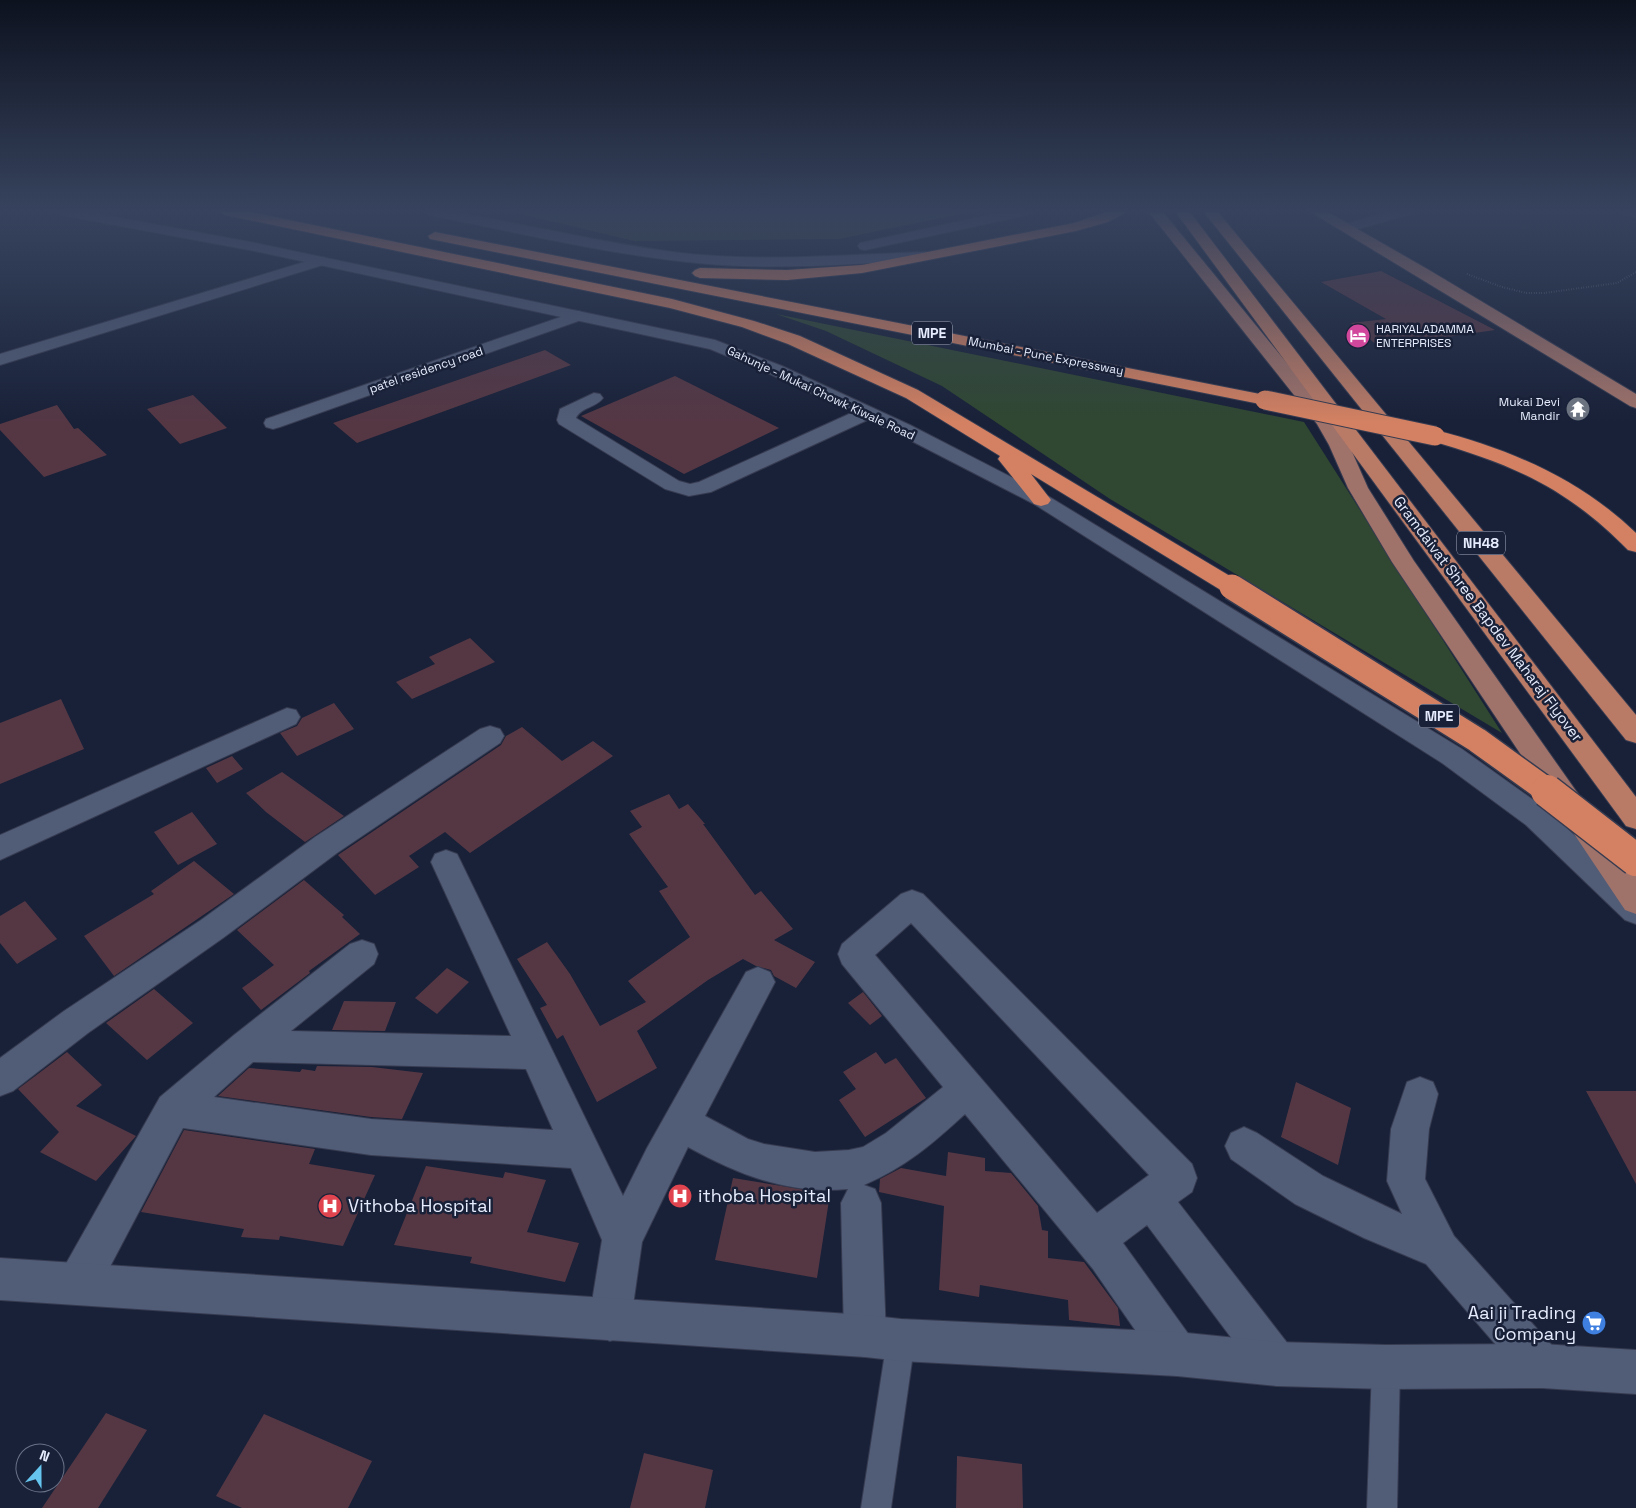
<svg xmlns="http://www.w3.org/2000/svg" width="1636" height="1508" font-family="'Space Grotesk',sans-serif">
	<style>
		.green { fill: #304732 }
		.building { fill: #553744 }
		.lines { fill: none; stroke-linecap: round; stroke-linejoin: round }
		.service-casing { stroke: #363b50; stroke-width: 2 }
		.minor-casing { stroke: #363b50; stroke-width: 2 }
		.tertiary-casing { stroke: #363b50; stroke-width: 2 }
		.secondary-casing { stroke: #363b50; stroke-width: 2 }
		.primary-casing { stroke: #363b50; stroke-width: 2 }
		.trunk-casing { stroke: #363b50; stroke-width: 2 }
		.motorway-casing { stroke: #363b50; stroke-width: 2 }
		.path { stroke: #71788d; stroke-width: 2; stroke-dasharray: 0.5 2; stroke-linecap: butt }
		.service { fill: #515c77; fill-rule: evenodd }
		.minor { fill: #515c77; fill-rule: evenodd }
		.tertiary { fill: #515c77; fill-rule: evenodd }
		.secondary { fill: #515c77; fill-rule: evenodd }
		.primary { fill: #9f726a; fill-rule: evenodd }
		.trunk { fill: #b97a66; fill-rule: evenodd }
		.motorway { fill: #d38162; fill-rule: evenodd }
		.motorway-bridge-far2-casing { stroke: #363b50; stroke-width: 21; stroke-linecap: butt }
		.motorway-bridge-far1-casing { stroke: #363b50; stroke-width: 28; stroke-linecap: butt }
		.motorway-bridge-casing { stroke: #363b50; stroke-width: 35; stroke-linecap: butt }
		.motorway-bridge-far2 { stroke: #d38162; stroke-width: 19 }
		.motorway-bridge-far1 { stroke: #d38162; stroke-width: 25 }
		.motorway-bridge { stroke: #d38162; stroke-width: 32 }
		.labels { text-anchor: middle; stroke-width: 5; stroke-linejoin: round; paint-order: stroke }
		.far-poi-label { font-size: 12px; fill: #e6ecfd; stroke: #182138; text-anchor: start }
		.far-street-label { font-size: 12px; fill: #e6ecfd; stroke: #182138 }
		.shield { fill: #182138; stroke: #a8afc2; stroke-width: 1 }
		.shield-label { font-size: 14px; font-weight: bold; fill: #e6ecfd }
		.street-label { font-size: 15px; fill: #e6ecfd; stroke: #182138 }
		.near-poi-label { font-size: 18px; fill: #e6ecfd; stroke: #182138; text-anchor: start }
	</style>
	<rect width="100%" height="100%" fill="#182138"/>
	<g class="green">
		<path d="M509,211h465l-135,28 -205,2z"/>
		<path d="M776,314l528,108 198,311 -392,-234 -168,-113 -116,-55z"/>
	</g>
	<g class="building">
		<path d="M1381,271l114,59 -116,17 -28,-24 35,-4 -65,-37z"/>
		<path d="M545,350l26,15 -214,78 -24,-20z"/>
		<path d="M675,376l104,52 -95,46 -103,-58z"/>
		<path d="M193,395l34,33 -47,16 -33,-35z"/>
		<path d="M57,405l17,24 4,-1 29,27 -63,22 -44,-47v-6z"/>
		<path d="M470,638l25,24 -83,37 -16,-17 39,-18 -6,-7z"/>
		<path d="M61,699l23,50 -84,35v-61z"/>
		<path d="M334,703l20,26 -57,27 -17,-23 17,-7 5,-8z"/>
		<path d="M522,727l40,34 31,-20 20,15 -143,97 -25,-21 -36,24 10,11 -44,28 -37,-40 163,-110 5,-9z"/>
		<path d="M232,756l11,13 -26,14 -11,-15z"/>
		<path d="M282,772l62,44 -39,26 -39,-30 -20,-19z"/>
		<path d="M669,794l10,15 9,-5 17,20h-2l52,71 6,-4 32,38 -19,11 41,22 -19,26 -22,-12 -3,-6 -15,-4 -13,-7 -35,21 -71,51 20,37 -60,34 -34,-67 -6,4 -17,-31 7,-3 -30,-46 30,-17 23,32 30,52 46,-24 -18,-21 62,-44 -31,-46 9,-4 -39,-53 13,-7 -12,-16z"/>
		<path d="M192,812l25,32 -39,21 -24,-33z"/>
		<path d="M194,861l40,33 -120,82 -30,-40 70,-42 -3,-3z"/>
		<path d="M304,880l40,35 -2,2 18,17 -51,37 1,2 -49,37 -19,-22 32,-23 -37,-35z"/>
		<path d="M25,901l32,38 -40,25 -17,-21v-27z"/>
		<path d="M447,968l22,14 -32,32 -22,-16z"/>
		<path d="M154,989l39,34 -46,37 -41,-37z"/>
		<path d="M863,992l19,24 -12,9 -22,-22z"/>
		<path d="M344,1001l52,1 -11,29 -53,-1z"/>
		<path d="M67,1052l35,33 -26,21 60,30 -40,45 -56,-29 19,-20 -41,-43z"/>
		<path d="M876,1052l9,12 11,-6 30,40 -61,39 -26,-37 17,-11 -13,-17z"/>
		<path d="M317,1066l55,1 51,6 -21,46 -31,-2 -153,-21 31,-28 51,4 2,-3 13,2z"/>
		<path d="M1296,1082l55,26 -13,57 -57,-28z"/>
		<path d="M1586,1091h50v93z"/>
		<path d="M184,1130l131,19 -6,15 66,11 -32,71 -63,-10 -1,4 -38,-3 3,-8 -103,-17z"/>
		<path d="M948,1152l37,6v13l26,2 27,33 4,24 6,1v27l36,4 34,46 2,18 -51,-6 -1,-20 -88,-15 -1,12 -40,-7 5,-84 -65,-14 1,-13 21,-11 45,8z"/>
		<path d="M426,1166l77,12 2,-6 41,8 -19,52 52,11 -14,39 -95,-19 2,-6 -78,-12z"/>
		<path d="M733,1178l97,16 -13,84 -102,-18z"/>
		<path d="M106,1413l41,17 -49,78h-56z"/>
		<path d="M264,1414l108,47 -24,47h-106l-26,-12z"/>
		<path d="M644,1453l69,17 -8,38h-75z"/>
		<path d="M957,1456l65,8 1,44h-67z"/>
	</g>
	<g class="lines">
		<defs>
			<g id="service">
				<path d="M901,1326l10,4 4,10 -24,168h-30l26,-168 4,-10z"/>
				<path d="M1386,1353l10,4 4,10 -3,141h-30l5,-141 4,-10z"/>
			</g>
			<g id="minor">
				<path d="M1391,211h22l-2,3 -64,18 -7,-4 2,-3z"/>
				<path d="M1621,211h15v6l-13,-3z"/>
				<path d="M321,257l5,1 2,3 -2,3 -326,101v-11z"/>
				<path d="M578,311l6,2 2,3 -2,3 -304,108 -7,2 -7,-2 -2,-4 2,-4z"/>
				<path d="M594,393l6,1 3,4c-7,10 -22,9 -27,20l103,63 11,3 9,-2 161,-73 7,-2 7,2 2,4 -2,4 -163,75 -22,4 -24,-7 -106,-65 -2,-4 3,-11z"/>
				<path d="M287,708l9,2 4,7 -4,7 -296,136v-25z"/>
				<path d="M490,726l10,3 4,7 -4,7 -163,110 -114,85 -135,95 -75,58 -13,5v-38l64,-47 137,-91 114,-83 165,-108z"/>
				<path d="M446,850l11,4 4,8 162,334 24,-48 99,-176 12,-5 12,5 5,10 -70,134 43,23 16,5 51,8 34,-2 14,-3 23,-14 57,-46 -101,-123 -4,-10 4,-10 59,-50 11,-4 11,4 269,270 5,14 -5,14 -14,10 114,147 7,15 -7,15 -15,7 -15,-7 -115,-154 -24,18 69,96 7,15 -7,15 -15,7 -15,-7 -69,-100 -128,-155c-33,30 -59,53 -101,71l11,4 6,14 5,133 -6,15 -15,6 -15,-6 -6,-15 -3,-133 7,-14c-59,6 -109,-14 -160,-42l-46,95 -11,78 -6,15 -15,6 -15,-6 -6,-15 13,-80 -31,-72 -200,-13 -188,-27 -90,171 -15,6 -15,-6 -6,-15 6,-15 97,-172 74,-62 116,-91 12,-4 12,4 4,10 -4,10 -83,67 220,5 -80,-174 4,-8zM911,923l238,252 -52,38 -222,-258zM253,1062l273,7 27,61 -182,-11 -157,-22z"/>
				<path d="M1420,1077l13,5 5,12 -9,35 -4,50 29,57 103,115 7,15 -7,15 -15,7 -15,-7 -101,-117 -62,-26 -69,-34 -64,-45 -6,-13 6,-13 13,-6 13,6 66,43 79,38 -15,-33 4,-52 16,-47z"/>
			</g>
			<g id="tertiary">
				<path d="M54,211h29l172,32 460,97 67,26 128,59 138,71 414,253 84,60 90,83v32l-11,-4 -99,-95 -84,-62 -408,-259 -138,-71 -126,-59 -60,-25 -455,-98 -194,-36z"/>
				<path d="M422,211c36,0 70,8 105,15 51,10 103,21 154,27 80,9 162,2 243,-1l5,1 2,3 -2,3 -5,1c-71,4 -144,10 -216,4 -93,-8 -187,-31 -279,-49z"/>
				<path d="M1008,211h26l-7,4 -162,35 -5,-1 -2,-3 2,-3 5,-1z"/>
			</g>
			<path id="secondary" d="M0,1258l865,57 36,4 276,13 100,10 109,3 156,-1 94,6v44l-94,-6 -156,1 -109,-3 -100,-10 -276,-15 -36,-4 -865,-57z"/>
			<g id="primary">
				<path d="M1148,211h14l170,207 17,27 19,43 46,73 222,315v38l-11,-4 -233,-348 -44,-74 -19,-43 -12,-21z"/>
				<path d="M1309,211h17l103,59 207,124v14l-6,-2z"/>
			</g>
			<g id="trunk">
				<path d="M1175,211h14l447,586v32l-10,-3z"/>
				<path d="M1203,211h14l419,504v28l-10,-3z"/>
			</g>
			<g id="motorway">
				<path d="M218,211h27l427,88 82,22 46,15 118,54 322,192 4,5 -4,5 -8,2 -8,-2 -193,-118 20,26 -3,4 -7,2 -7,-2 -36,-45 2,-3 -94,-58 -118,-54 -46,-17 -72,-19 -445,-93z"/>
				<path d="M1110,211h18l-20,11 -32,9 -214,42 -75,7 -87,-2 -5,-2 -3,-3 3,-3 5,-2 87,2 75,-5 212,-42z"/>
				<path d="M435,232l830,163 6,1 3,4 -3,4 -6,1 -835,-166 -2,-3z"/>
				<path d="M1435,430c75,19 145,49 201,103v19l-8,-2c-62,-63 -116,-86 -200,-110l-3,-4 3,-4z"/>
			</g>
		</defs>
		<use href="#service" class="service-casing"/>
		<use href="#minor" class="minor-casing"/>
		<use href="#tertiary" class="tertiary-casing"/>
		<use href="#secondary" class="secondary-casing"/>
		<use href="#primary" class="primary-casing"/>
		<use href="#trunk" class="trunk-casing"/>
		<use href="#motorway" class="motorway-casing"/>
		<path class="path" d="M1467,274l35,13 24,6h18l73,-10 19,-11"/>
		<use href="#service" class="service"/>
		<use href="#minor" class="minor"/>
		<use href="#tertiary" class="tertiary"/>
		<use href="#secondary" class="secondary"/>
		<use href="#primary" class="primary"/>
		<use href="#trunk" class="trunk"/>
		<use href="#motorway" class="motorway"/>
		<defs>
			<path id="motorway-bridge-far2" d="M1265,400l170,36"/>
			<path id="motorway-bridge-far1" d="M1232,587l245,153 72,52"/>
			<path id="motorway-bridge" d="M1547,791l89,69"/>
		</defs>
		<use href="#motorway-bridge-far2" class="motorway-bridge-far2-casing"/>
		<use href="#motorway-bridge-far1" class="motorway-bridge-far1-casing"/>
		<use href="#motorway-bridge" class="motorway-bridge-casing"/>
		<use href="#motorway-bridge-far2" class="motorway-bridge-far2"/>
		<use href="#motorway-bridge-far1" class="motorway-bridge-far1"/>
		<use href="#motorway-bridge" class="motorway-bridge"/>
	</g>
	<linearGradient id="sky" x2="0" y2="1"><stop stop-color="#0d121f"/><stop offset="0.5" stop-color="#37435e"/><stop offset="1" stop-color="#37435e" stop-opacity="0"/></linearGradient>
	<rect width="1636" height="422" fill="url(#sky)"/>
	<defs>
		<symbol id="hotel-disc" viewBox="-11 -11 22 22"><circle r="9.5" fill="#d1479c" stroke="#182138"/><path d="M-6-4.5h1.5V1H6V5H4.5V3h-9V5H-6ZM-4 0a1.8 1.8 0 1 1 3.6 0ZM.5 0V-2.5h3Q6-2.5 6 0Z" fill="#fff"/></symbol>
		<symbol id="temple-disc" viewBox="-11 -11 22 22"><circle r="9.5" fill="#6b7280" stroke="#182138"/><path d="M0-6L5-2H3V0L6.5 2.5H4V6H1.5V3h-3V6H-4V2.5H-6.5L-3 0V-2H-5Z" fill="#fff"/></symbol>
		<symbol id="hospital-disc" viewBox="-11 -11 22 22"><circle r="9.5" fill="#e0444e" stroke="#182138"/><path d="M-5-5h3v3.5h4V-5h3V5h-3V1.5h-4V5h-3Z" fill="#fff"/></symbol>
		<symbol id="supermarket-disc" viewBox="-11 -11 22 22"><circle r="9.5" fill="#3f7fe0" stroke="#182138"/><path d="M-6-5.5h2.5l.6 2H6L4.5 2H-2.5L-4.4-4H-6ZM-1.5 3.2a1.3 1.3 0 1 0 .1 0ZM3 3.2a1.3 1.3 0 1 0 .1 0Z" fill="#fff"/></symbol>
	</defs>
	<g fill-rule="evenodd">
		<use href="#hotel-disc" x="1344" y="322" width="28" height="28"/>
		<use href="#temple-disc" x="1564" y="395" width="28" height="28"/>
		<use href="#hospital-disc" x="666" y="1182" width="28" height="28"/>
		<use href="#hospital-disc" x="316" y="1192" width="28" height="28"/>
		<use href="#supermarket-disc" x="1580" y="1309" width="28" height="28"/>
	</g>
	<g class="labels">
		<g class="far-poi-label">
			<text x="1376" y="333">HARIYALADAMMA<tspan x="1376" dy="14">ENTERPRISES</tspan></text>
			<text x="1560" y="406" text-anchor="end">Mukai Devi<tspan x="1560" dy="14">Mandir</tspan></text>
		</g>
		<g class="far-street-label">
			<text transform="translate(1046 356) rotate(11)" y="4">Mumbai - Pune Expressway</text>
			<text transform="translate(426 370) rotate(-19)" y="4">patel residency road</text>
			<text transform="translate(821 393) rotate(25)" y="4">Gahunje - Mukai Chowk Kiwale Road</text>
		</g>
		<g class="shield">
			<rect x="912" y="321.5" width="40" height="23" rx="4"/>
			<rect x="1457" y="531.5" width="48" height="23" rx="4"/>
			<rect x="1419" y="704.5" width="40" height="23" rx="4"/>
		</g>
		<g class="shield-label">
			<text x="932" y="338">MPE</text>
			<text x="1481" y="548">NH48</text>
			<text x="1439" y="721">MPE</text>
		</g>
		<g class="street-label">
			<text transform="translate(1488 619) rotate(53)" y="5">Gramdaivat Shree Bapdev Maharaj Flyover</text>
		</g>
		<g class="near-poi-label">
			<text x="698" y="1202">ithoba Hospital</text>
			<text x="348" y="1212">Vithoba Hospital</text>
			<text x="1576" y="1319" text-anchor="end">Aai ji Trading<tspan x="1576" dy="21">Company</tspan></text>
		</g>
	</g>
	<g transform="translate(40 1468) rotate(21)"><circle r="24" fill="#182138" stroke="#6a7287"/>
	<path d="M0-4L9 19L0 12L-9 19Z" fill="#65c5ee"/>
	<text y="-8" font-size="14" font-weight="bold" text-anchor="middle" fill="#e6ecfd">N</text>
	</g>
</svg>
